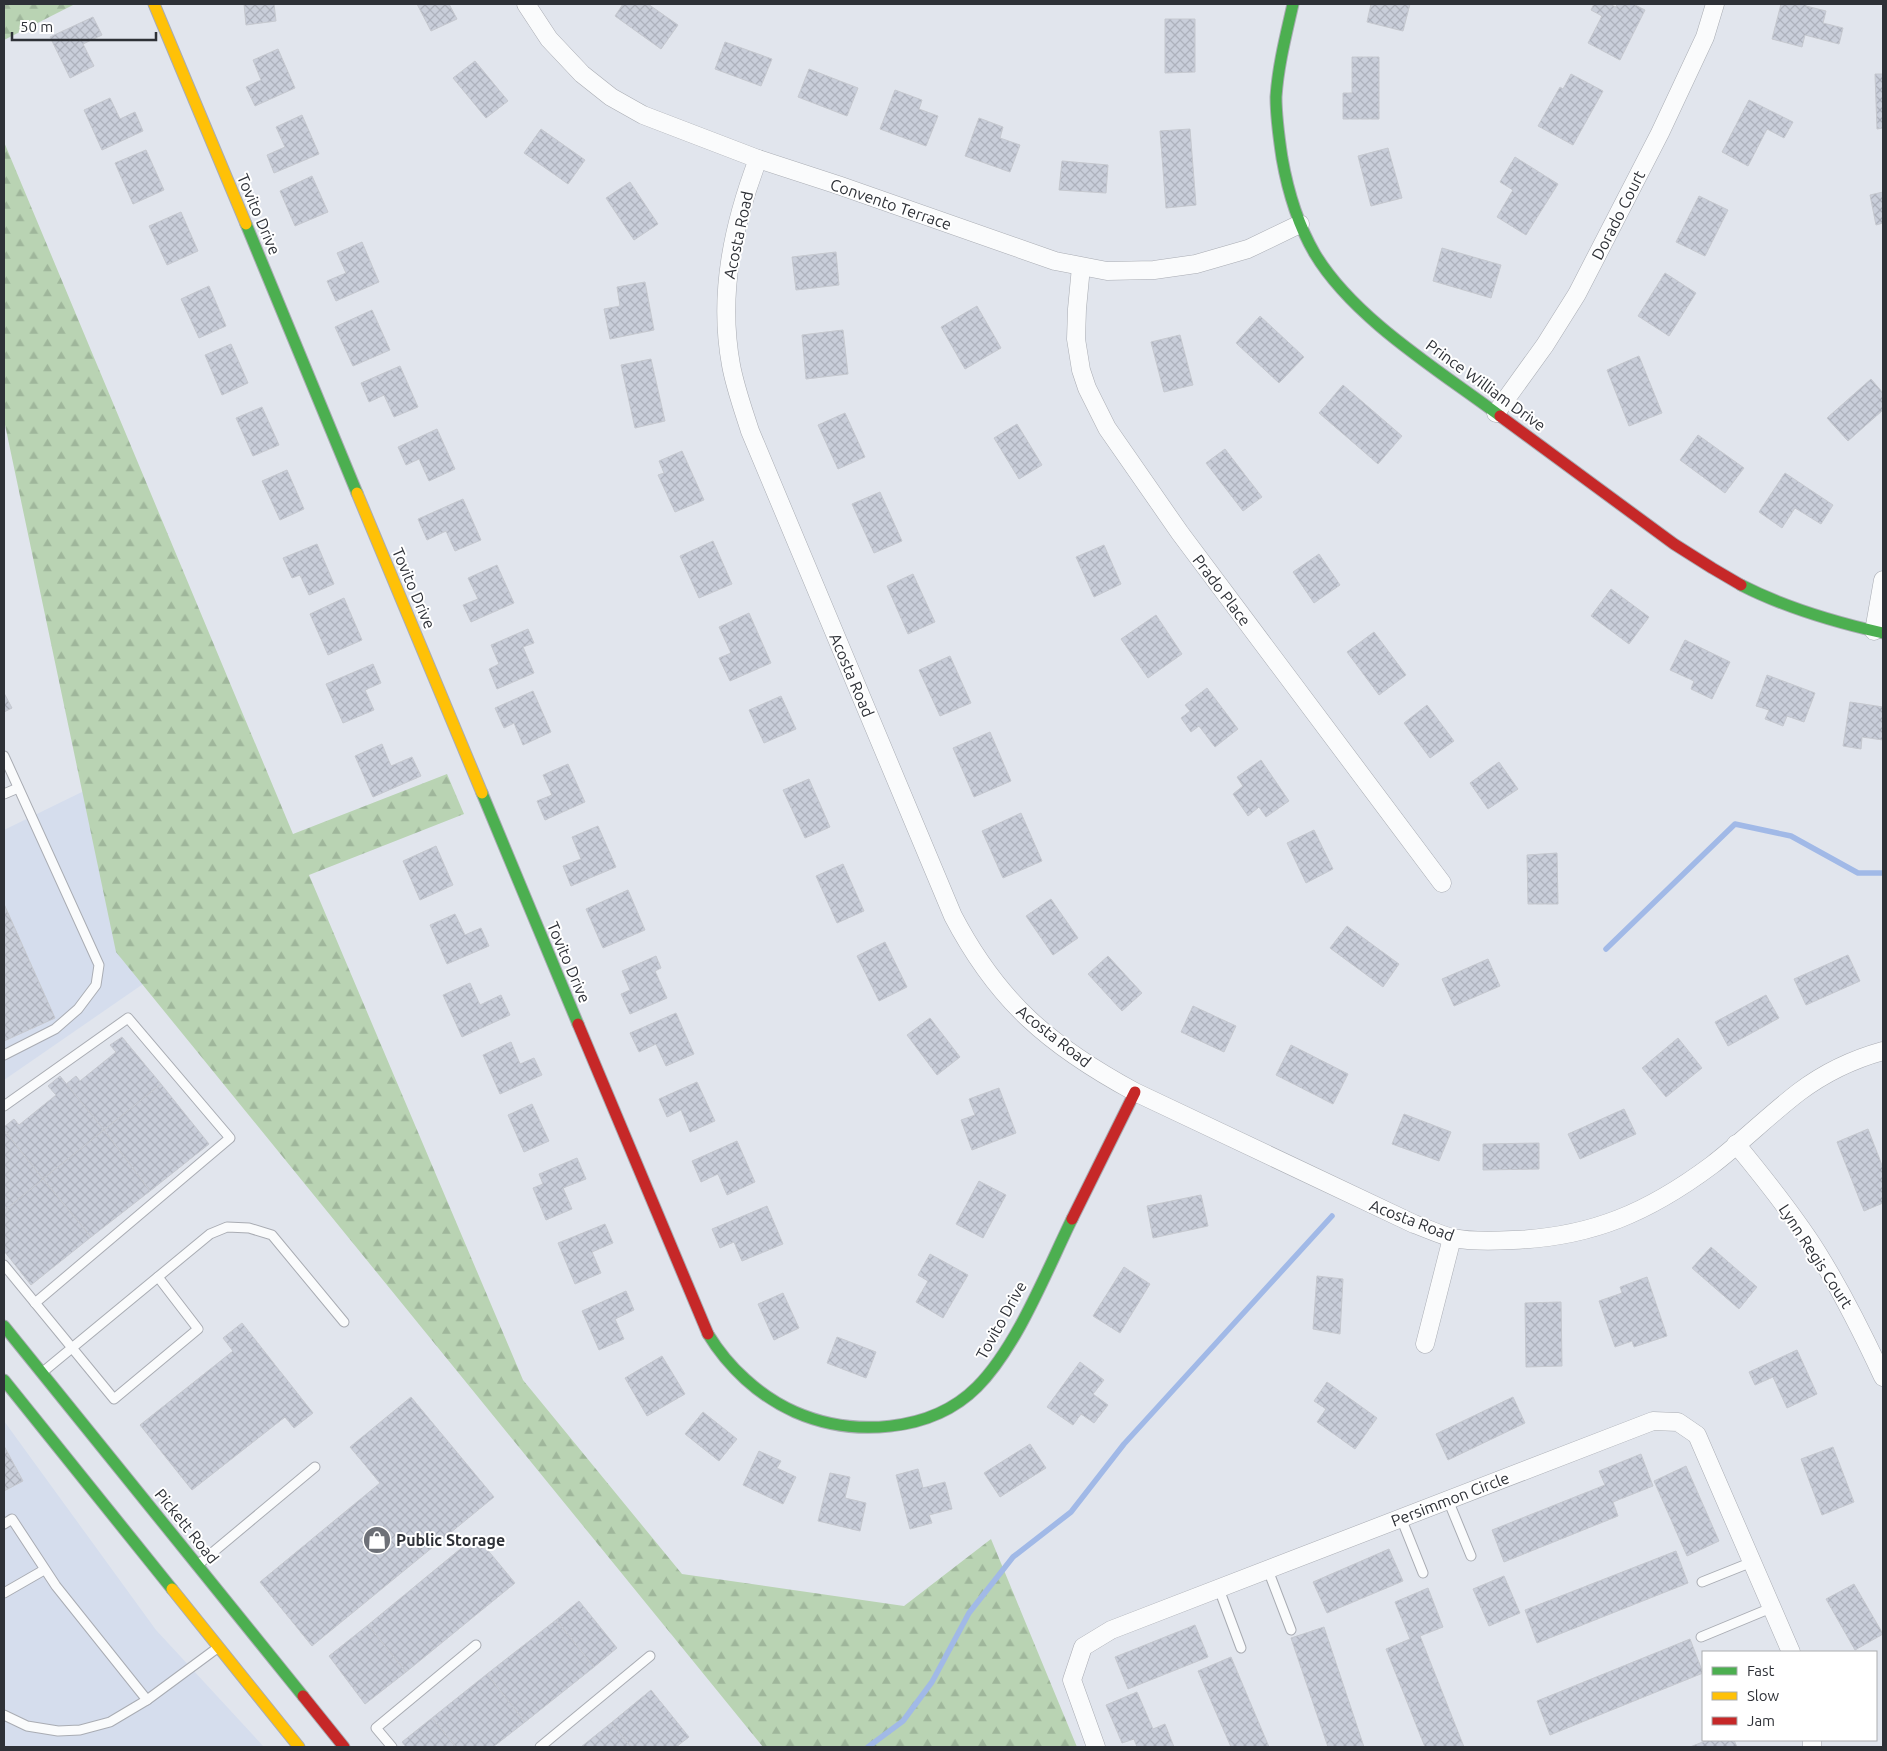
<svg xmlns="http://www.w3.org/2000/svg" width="1887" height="1751" font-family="Ubuntu,sans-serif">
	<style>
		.built { fill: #d5dded }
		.forest { fill: url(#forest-firs) }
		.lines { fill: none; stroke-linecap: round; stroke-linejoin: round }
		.stream { stroke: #a1b9e7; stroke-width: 5.5 }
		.building { fill: url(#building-cross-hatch); stroke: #c5c8cf }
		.lane-casing { stroke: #a9acb3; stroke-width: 11 }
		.street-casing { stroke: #a9acb3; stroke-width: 19 }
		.fast-casing { stroke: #a9acb3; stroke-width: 13 }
		.slow-casing { stroke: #a9acb3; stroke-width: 13 }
		.jam-casing { stroke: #a9acb3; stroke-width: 13 }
		.lane { stroke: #fafbfc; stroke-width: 9 }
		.street { stroke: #fafbfc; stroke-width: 18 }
		.fast { stroke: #4caf50; stroke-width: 11 }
		.slow { stroke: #ffc107; stroke-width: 11 }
		.jam { stroke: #c62828; stroke-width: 11 }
		.labels { text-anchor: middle; stroke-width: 4; stroke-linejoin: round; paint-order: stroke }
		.street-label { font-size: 16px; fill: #2e3137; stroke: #fff }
		.poi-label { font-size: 16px; font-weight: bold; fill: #2e3137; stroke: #fff; text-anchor: start }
	</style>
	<defs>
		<pattern id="forest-firs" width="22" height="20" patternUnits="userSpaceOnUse" patternTransform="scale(1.25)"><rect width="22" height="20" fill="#b9d3b3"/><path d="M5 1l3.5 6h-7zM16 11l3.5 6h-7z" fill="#9fb69b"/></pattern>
		<pattern id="building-cross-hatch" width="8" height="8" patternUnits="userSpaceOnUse" patternTransform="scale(1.25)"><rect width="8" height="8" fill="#c9ceda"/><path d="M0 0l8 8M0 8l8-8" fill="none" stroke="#adb1bc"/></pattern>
	</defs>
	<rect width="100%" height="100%" fill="#e1e5ed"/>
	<g class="built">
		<path d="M84,791l59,193 -139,96v-250z"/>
		<path d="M4,1421l152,209 108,117h-260z"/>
	</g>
	<g class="forest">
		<path d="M4,4h71l-71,36z"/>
		<path d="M4,142l289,692 154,-60 17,40 -155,61 214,505 159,194 222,32 87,-67 86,208h-314l-647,-795 -112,-532z"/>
	</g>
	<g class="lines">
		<g class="stream">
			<path d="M1606,949l129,-125 56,12 67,37h25"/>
			<path d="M868,1747l35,-26 29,-39 37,-69 44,-56 58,-45 53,-68 208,-228"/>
		</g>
	</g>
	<g class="building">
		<path d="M244,4h30l2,17 -30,4z"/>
		<path d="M417,4h32l8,15 -26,12z"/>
		<path d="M623,4h25l30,21 -17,24 -46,-33z"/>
		<path d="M1371,4h39l-7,27 -36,-9z"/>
		<path d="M1594,4h15l7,3 1,-3h16l12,6 -25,50 -32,-17 14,-27 -11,-6z"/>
		<path d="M1781,4h25v2l20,5 -3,12 20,5 -4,16 -34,-9 -3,12 -30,-8z"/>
		<path d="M93,17l9,18 -19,9 11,22 -24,12 -20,-41z"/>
		<path d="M1165,19h30v53l-30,1z"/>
		<path d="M725,42l47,17 -11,27 -46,-17z"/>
		<path d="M278,49l17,39 -40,18 -9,-19 15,-7 -8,-20z"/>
		<path d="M1352,57h27v62h-36v-26h9z"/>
		<path d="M475,61l33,40 -22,17 -33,-40z"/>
		<path d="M809,69l49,19 -11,28 -49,-19z"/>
		<path d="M1571,74l32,17 -30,54 -35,-19 22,-39 3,2z"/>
		<path d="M1875,74h8v54l-6,1z"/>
		<path d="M895,90l27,10 -3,9 19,7 -12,30 -46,-17z"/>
		<path d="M110,98l10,21 15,-7 8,19 -41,19 -18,-40z"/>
		<path d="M1749,100l44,22 -9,16 -17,-9 -19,37 -26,-14z"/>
		<path d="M302,115l17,39 -45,19 -7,-18 18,-8 -9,-20z"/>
		<path d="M979,118l24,9 -3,11 20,7 -10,27 -45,-16z"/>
		<path d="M541,129l44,31 -17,24 -44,-31z"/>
		<path d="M1190,129l6,76 -30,3 -6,-77z"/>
		<path d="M1388,148l14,50 -31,8 -13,-50z"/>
		<path d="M146,150l18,40 -31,14 -18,-41z"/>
		<path d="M1515,157l43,27 -32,51 -29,-18 16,-27 -13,-8z"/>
		<path d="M1062,161l46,4 -2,28 -47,-3z"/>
		<path d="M312,176l16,36 -33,14 -15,-35z"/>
		<path d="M630,182l28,42 -24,16 -28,-42z"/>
		<path d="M1883,192v31l-7,2 -6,-30z"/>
		<path d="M1699,196l29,14 -23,46 -29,-14z"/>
		<path d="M181,212l17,39 -31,14 -18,-39z"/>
		<path d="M362,242l17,40 -43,19 -9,-20 19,-8 -9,-20z"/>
		<path d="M1442,248l59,17 -10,33 -58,-17z"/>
		<path d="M836,252l3,33 -43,5 -4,-33z"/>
		<path d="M1665,273l31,20 -27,43 -31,-20z"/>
		<path d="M645,282l9,48 -44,9 -6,-30 16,-3 -3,-19z"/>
		<path d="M209,286l17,40 -27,12 -18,-39z"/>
		<path d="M977,306l24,42 -36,21 -24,-42z"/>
		<path d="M372,310l18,40 -37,16 -18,-39z"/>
		<path d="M1260,316l44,41 -25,26 -43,-40z"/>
		<path d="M843,330l5,44 -42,5 -4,-44z"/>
		<path d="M1180,335l13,50 -29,7 -13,-50z"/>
		<path d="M231,344l17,39 -26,12 -17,-40z"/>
		<path d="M1639,356l23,57 -33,13 -22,-56z"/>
		<path d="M651,359l14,62 -30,7 -14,-63z"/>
		<path d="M400,366l18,41 -24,10 -10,-22 -15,7 -8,-19z"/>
		<path d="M1871,379l12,14v17l-35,31 -21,-23z"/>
		<path d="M1343,385l59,51 -24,28 -59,-51z"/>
		<path d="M262,407l17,38 -26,11 -17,-38z"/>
		<path d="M845,413l20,44 -27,12 -20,-44z"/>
		<path d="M1017,424l25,41 -23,14 -25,-41z"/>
		<path d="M437,429l18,40 -26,12 -10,-22 -13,6 -8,-18z"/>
		<path d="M1698,435l46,33 -19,25 -45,-33z"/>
		<path d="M1225,449l37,48 -19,14 -37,-48z"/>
		<path d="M682,451l22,49 -29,12 -17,-37 6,-2 -5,-12z"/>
		<path d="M287,470l17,39 -24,11 -18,-39z"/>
		<path d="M1785,473l48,32 -12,19 -26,-16 -13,20 -23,-16z"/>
		<path d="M880,492l22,49 -28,12 -22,-49z"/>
		<path d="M463,499l18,41 -26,11 -9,-20 -19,9 -9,-21z"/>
		<path d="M713,541l19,43 -33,14 -19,-42z"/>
		<path d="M317,544l17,40 -25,11 -9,-20 -8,3 -9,-20z"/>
		<path d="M1104,545l17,39 -27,13 -18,-40z"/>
		<path d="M1319,554l21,31 -26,18 -21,-31z"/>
		<path d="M497,565l17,38 -43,19 -8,-17 15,-6 -10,-21z"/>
		<path d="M913,574l22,48 -27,12 -21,-48z"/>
		<path d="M1611,589l38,28 -20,27 -38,-28z"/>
		<path d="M344,598l18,42 -34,15 -18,-41z"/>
		<path d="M749,613l22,50 -41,18 -11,-23 12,-5 -12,-26z"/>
		<path d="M1156,615l26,39 -34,24 -27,-39z"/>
		<path d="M528,629l6,14 -11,4 11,26 -37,16 -8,-20 10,-5 -8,-19z"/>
		<path d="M1374,632l32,43 -27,20 -32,-43z"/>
		<path d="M1685,640l45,22 -18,37 -21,-10 3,-8 -24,-11z"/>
		<path d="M950,656l21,47 -31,13 -21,-46z"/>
		<path d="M373,664l8,19 -16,7 9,20 -31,13 -17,-39z"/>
		<path d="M1767,675l48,18 -11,29 -17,-6 -4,10 -18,-7 4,-9 -13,-4z"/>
		<path d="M1207,688l31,41 -23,18 -16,-21 -8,6 -10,-14 9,-7 -5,-6z"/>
		<path d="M533,691l18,41 -28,13 -9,-22 -10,5 -9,-20z"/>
		<path d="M4,693l8,15 -8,4z"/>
		<path d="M781,696l15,33 -32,14 -15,-33z"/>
		<path d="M1850,702l33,5v33l-21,-3 -1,12 -18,-3z"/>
		<path d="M1427,705l27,36 -24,17 -26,-35z"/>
		<path d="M990,732l21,49 -37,16 -21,-49z"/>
		<path d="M382,744l9,22 21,-9 9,19 -48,21 -18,-41z"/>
		<path d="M1261,760l28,41 -23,16 -7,-10 -11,9 -15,-22 10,-8 -6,-9z"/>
		<path d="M1499,762l19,27 -30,20 -18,-26z"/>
		<path d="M568,764l17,38 -40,18 -8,-19 15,-6 -9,-20z"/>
		<path d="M809,779l21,48 -25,11 -22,-48z"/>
		<path d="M1021,813l21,48 -39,17 -21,-47z"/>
		<path d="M598,826l18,41 -45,19 -8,-20 18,-7 -9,-22z"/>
		<path d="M1314,830l19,39 -27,14 -19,-40z"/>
		<path d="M436,846l17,39 -33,15 -17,-39z"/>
		<path d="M1557,853l1,51h-30l-1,-49z"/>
		<path d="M843,864l21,47 -27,12 -21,-47z"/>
		<path d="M628,890l17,40 -42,18 -17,-39z"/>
		<path d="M1051,899l27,39 -25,17 -27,-39z"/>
		<path d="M4,904l51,114 -51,23z"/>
		<path d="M455,914l10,21 16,-7 8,18 -42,18 -17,-39z"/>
		<path d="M1347,926l52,38 -16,23 -53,-39z"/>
		<path d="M885,942l22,45 -28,14 -22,-45z"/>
		<path d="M1848,955l12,26 -54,24 -12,-26z"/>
		<path d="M656,956l5,12 -6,3 12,27 -37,16 -9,-20 9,-4 -8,-19z"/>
		<path d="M1108,956l34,37 -20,18 -34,-37z"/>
		<path d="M1488,959l12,27 -46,20 -12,-27z"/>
		<path d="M470,983l10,22 21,-10 9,20 -48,22 -19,-42z"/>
		<path d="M1766,995l13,23 -51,28 -13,-24z"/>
		<path d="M1193,1006l43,20 -12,26 -43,-20z"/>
		<path d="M676,1013l18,41 -28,12 -10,-22 -17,8 -9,-19z"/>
		<path d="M930,1018l30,39 -23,18 -30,-40z"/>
		<path d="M122,1037l39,47 -57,46 -38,-46 10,-8 4,5 36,-29 -6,-7z"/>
		<path d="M1678,1038l24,30 -36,29 -24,-29z"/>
		<path d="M511,1042l9,22 14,-6 8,17 -42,19 -17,-39z"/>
		<path d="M1291,1045l57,29 -15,30 -57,-29z"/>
		<path d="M60,1076l44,54 -61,49 -39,-49v-3l10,-8 5,6 37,-30 -8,-9z"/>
		<path d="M697,1082l18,39 -25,11 -9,-22 -14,7 -8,-18z"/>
		<path d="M161,1084l48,60 -59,47 -46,-61z"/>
		<path d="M999,1088l17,45 -44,17 -11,-30 14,-5 -6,-16z"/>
		<path d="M532,1104l17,37 -25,11 -16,-37z"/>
		<path d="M1624,1109l12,25 -56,25 -12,-25z"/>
		<path d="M1404,1114l47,18 -12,29 -47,-17z"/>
		<path d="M1868,1129l15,39v35l-19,8 -27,-69z"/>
		<path d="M4,1130l39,49 -39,32z"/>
		<path d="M104,1130l46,61 -59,46 -48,-58z"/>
		<path d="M737,1141l18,41 -28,13 -9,-21 -17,8 -9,-21z"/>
		<path d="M1539,1143v26l-56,1v-26z"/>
		<path d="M577,1158l9,21 -23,9 9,21 -26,11 -13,-32 10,-4 -4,-10z"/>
		<path d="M43,1179l48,58 -60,48 -27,-34v-40z"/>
		<path d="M979,1181l27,14 -23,43 -27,-14z"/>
		<path d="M1201,1195l7,31 -55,12 -6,-32z"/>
		<path d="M767,1206l16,38 -41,17 -8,-19 -14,6 -8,-19z"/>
		<path d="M605,1224l8,19 -21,9 9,21 -26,11 -17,-41z"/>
		<path d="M1711,1247l46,40 -18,22 -47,-41z"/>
		<path d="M930,1254l38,21 -25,43 -27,-16 12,-21 -10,-6z"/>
		<path d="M1124,1267l26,17 -30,49 -27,-17z"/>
		<path d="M1317,1276l26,3 -3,55 -27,-5z"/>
		<path d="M1647,1277l20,59 -33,11 -2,-6 -17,6 -16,-46 23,-8 -2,-6z"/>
		<path d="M626,1291l8,19 -19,9 9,20 -25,11 -17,-39z"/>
		<path d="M783,1293l16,35 -25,12 -16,-36z"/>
		<path d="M1561,1302l1,64 -36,1 -1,-64z"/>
		<path d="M242,1323l71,90 -19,15 -9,-11 -93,73 -52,-65 93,-74 -10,-13z"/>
		<path d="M837,1337l39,15 -10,26 -39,-15z"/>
		<path d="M1797,1350l20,44 -30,14 -14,-31 -18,8 -6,-13z"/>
		<path d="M662,1356l23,38 -38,22 -22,-38z"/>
		<path d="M1080,1362l24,18 -11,14 15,11 -14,18 -13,-9 -8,11 -26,-18z"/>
		<path d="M1327,1382l50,36 -22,31 -38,-27 9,-13 -12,-8z"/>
		<path d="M411,1397l83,100 -182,149 -52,-64 120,-99 -30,-36z"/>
		<path d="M1513,1397l12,26 -77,37 -12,-26z"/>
		<path d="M703,1412l34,27 -18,22 -34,-27z"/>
		<path d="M1030,1444l16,24 -46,29 -16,-24z"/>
		<path d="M4,1446l19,35 -19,10z"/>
		<path d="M1833,1447l21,55 -32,13 -21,-56z"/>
		<path d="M759,1451l22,10 -4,7 19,9 -13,27 -40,-19z"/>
		<path d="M1641,1454l12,32 -40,16 5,14 -114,46 -12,-32 113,-45 -6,-14z"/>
		<path d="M1686,1466l33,75 -32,15 -33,-75z"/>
		<path d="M918,1469l5,19 22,-6 7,27 -23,6 3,8 -22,6 -14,-54z"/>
		<path d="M830,1473l20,4 -5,21 21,5 -6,28 -42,-10z"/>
		<path d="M476,1536l39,47 -109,89 -38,-47z"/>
		<path d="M1389,1549l14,32 -76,32 -14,-31z"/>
		<path d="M1676,1551l12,32 -151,60 -12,-33z"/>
		<path d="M1504,1576l16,37 -31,13 -16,-37z"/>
		<path d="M1854,1584l29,50 -28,16 -29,-51z"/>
		<path d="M1428,1588l15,39 -23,9 44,111h-39l-39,-98 24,-10 -15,-37z"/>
		<path d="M579,1601l38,47 -23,19 -38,-47z"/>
		<path d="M556,1620l38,47 -69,55 -38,-48z"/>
		<path d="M368,1625l38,47 -41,32 -36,-48z"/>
		<path d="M1195,1625l13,32 -80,32 -13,-32z"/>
		<path d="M1324,1627l40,120h-36l-37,-109z"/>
		<path d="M1690,1639l13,34 -153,62 -13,-34z"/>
		<path d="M1231,1657l38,90h-38l-33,-76z"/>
		<path d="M487,1674l38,48 -32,25h-37l-24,-29z"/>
		<path d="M651,1690l38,47 -13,10h-45l-20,-24z"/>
		<path d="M1137,1692l16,37 12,-5 9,23h-37l-3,-8 -12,4 -16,-38z"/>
		<path d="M432,1718l24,29h-50l-4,-5z"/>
		<path d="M611,1723l20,24h-50z"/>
		<path d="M1708,1740h26l3,7h-47z"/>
	</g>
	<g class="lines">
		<defs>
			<g id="lane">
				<path d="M4,756l95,209 -3,20 -18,24 -23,20 -51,26"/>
				<path d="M4,794l14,-6"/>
				<path d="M4,1106l124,-88 102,120 -195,165"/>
				<path d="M4,1265l110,134 84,-70 -40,-52"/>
				<path d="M44,1371l166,-137 17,-7 22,1 23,7 72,87"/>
				<path d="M1448,1500l23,56"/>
				<path d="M1401,1518l22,55"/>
				<path d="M4,1524l8,-5 44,67 91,114 69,-51"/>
				<path d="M200,1563l115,-96"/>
				<path d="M1268,1570l23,60"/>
				<path d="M1702,1582l50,-20"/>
				<path d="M1219,1589l22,59"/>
				<path d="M4,1593l40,-23"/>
				<path d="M1701,1637l70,-29"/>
				<path d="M4,1715l23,11 31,5 22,-1 30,-8 37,-22"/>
				<path d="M392,1747l-16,-19 100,-83"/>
				<path d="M540,1747l110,-91"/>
			</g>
			<g id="street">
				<path d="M526,4l23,35 33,35 29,23 32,18 115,44 80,26 217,76 52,10 47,-1 42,-6 52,-15 52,-25"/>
				<path d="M758,159c-25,66 -40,135 -27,206 4,22 12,44 19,66l203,485c45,86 97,130 182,176l279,132c12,4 26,11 39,14 19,4 41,3 60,2 79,-3 136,-28 199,-75 30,-23 57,-50 87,-73 24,-18 55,-33 84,-41"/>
				<path d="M1081,267l-4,42 -1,30 5,31 6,18 20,40 73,105 262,350"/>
				<path d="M1496,413l49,-68 32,-51 83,-161 45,-96 10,-33"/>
				<path d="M1874,631l9,-51"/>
				<path d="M1736,1144c28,34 57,70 81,108 25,40 46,82 66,125"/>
				<path d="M1425,1344l27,-106"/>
				<path d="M1812,1740v7"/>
				<path d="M1096,1747l-24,-67 11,-33 28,-17 542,-209 25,1 19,13 94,217"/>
			</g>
			<g id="fast">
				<path d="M1293,4c-7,31 -15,62 -17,93 0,21 3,41 6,61 6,34 16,67 33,96 39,65 125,117 185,162"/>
				<path d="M246,224l111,269"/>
				<path d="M1741,585c45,23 93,37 142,48"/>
				<path d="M482,793l96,231"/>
				<path d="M4,1326l299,370"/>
				<path d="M708,1334c20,33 51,62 87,78 57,25 136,21 182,-25 40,-40 70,-117 95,-168"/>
				<path d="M4,1380l168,209"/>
			</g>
			<g id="slow">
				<path d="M154,4l92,220"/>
				<path d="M357,493l125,300"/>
				<path d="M172,1589l127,158"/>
			</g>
			<g id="jam">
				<path d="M1500,416l174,128 38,24 29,17"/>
				<path d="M578,1024l130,310"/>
				<path d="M1072,1219l63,-127"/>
				<path d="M303,1696l41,51"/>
			</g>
		</defs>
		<use href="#lane" class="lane-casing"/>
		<use href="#street" class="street-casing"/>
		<use href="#fast" class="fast-casing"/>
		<use href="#slow" class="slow-casing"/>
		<use href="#jam" class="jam-casing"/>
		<use href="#lane" class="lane"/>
		<use href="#street" class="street"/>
		<use href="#fast" class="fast"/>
		<use href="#slow" class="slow"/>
		<use href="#jam" class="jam"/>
	</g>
	<defs>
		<symbol id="shop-disc" viewBox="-11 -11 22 22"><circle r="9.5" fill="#6d7077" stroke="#fff"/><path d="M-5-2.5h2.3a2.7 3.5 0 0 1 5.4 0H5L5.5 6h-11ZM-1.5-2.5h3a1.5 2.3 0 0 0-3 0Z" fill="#fff"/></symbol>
	</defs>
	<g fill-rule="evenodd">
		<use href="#shop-disc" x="361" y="1524" width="32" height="32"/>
	</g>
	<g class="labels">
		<g class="street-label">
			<text transform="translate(891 204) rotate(19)" y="6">Convento Terrace</text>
			<text transform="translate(259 214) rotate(67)" y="6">Tovito Drive</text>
			<text transform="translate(1618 215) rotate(-63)" y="6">Dorado Court</text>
			<text transform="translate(738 235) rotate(-78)" y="6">Acosta Road</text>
			<text transform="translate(1486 385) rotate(36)" y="6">Prince William Drive</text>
			<text transform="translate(414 588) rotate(67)" y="6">Tovito Drive</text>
			<text transform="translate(1222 590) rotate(53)" y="6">Prado Place</text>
			<text transform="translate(852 675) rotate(67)" y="6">Acosta Road</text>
			<text transform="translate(569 962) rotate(67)" y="6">Tovito Drive</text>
			<text transform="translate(1054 1036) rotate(38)" y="6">Acosta Road</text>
			<text transform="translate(1412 1220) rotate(21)" y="6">Acosta Road</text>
			<text transform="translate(1816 1256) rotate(57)" y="6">Lynn Regis Court</text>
			<text transform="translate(1001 1320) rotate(-61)" y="6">Tovito Drive</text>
			<text transform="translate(1450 1499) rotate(-21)" y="6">Persimmon Circle</text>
			<text transform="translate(187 1526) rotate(51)" y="6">Pickett Road</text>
		</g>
		<g class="poi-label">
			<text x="396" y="1546">Public Storage</text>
		</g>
	</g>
	<rect width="1887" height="1751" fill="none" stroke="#2e3137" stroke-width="10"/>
	<rect x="1702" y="1651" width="175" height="90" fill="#ffffff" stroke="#abadaf"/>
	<rect x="1712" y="1667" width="25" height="8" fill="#4caf50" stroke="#abadaf"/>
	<text x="1747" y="1676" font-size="15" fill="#2e3137">Fast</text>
	<rect x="1712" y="1692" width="25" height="8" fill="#ffc107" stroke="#abadaf"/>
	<text x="1747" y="1701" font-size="15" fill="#2e3137">Slow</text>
	<rect x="1712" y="1717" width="25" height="8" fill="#c62828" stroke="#abadaf"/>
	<text x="1747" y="1726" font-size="15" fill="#2e3137">Jam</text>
	<path d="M12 32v8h144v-8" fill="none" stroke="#2e3137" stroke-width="2.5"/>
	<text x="20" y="32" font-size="15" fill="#2e3137" stroke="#ffffff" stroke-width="4" paint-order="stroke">50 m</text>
</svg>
